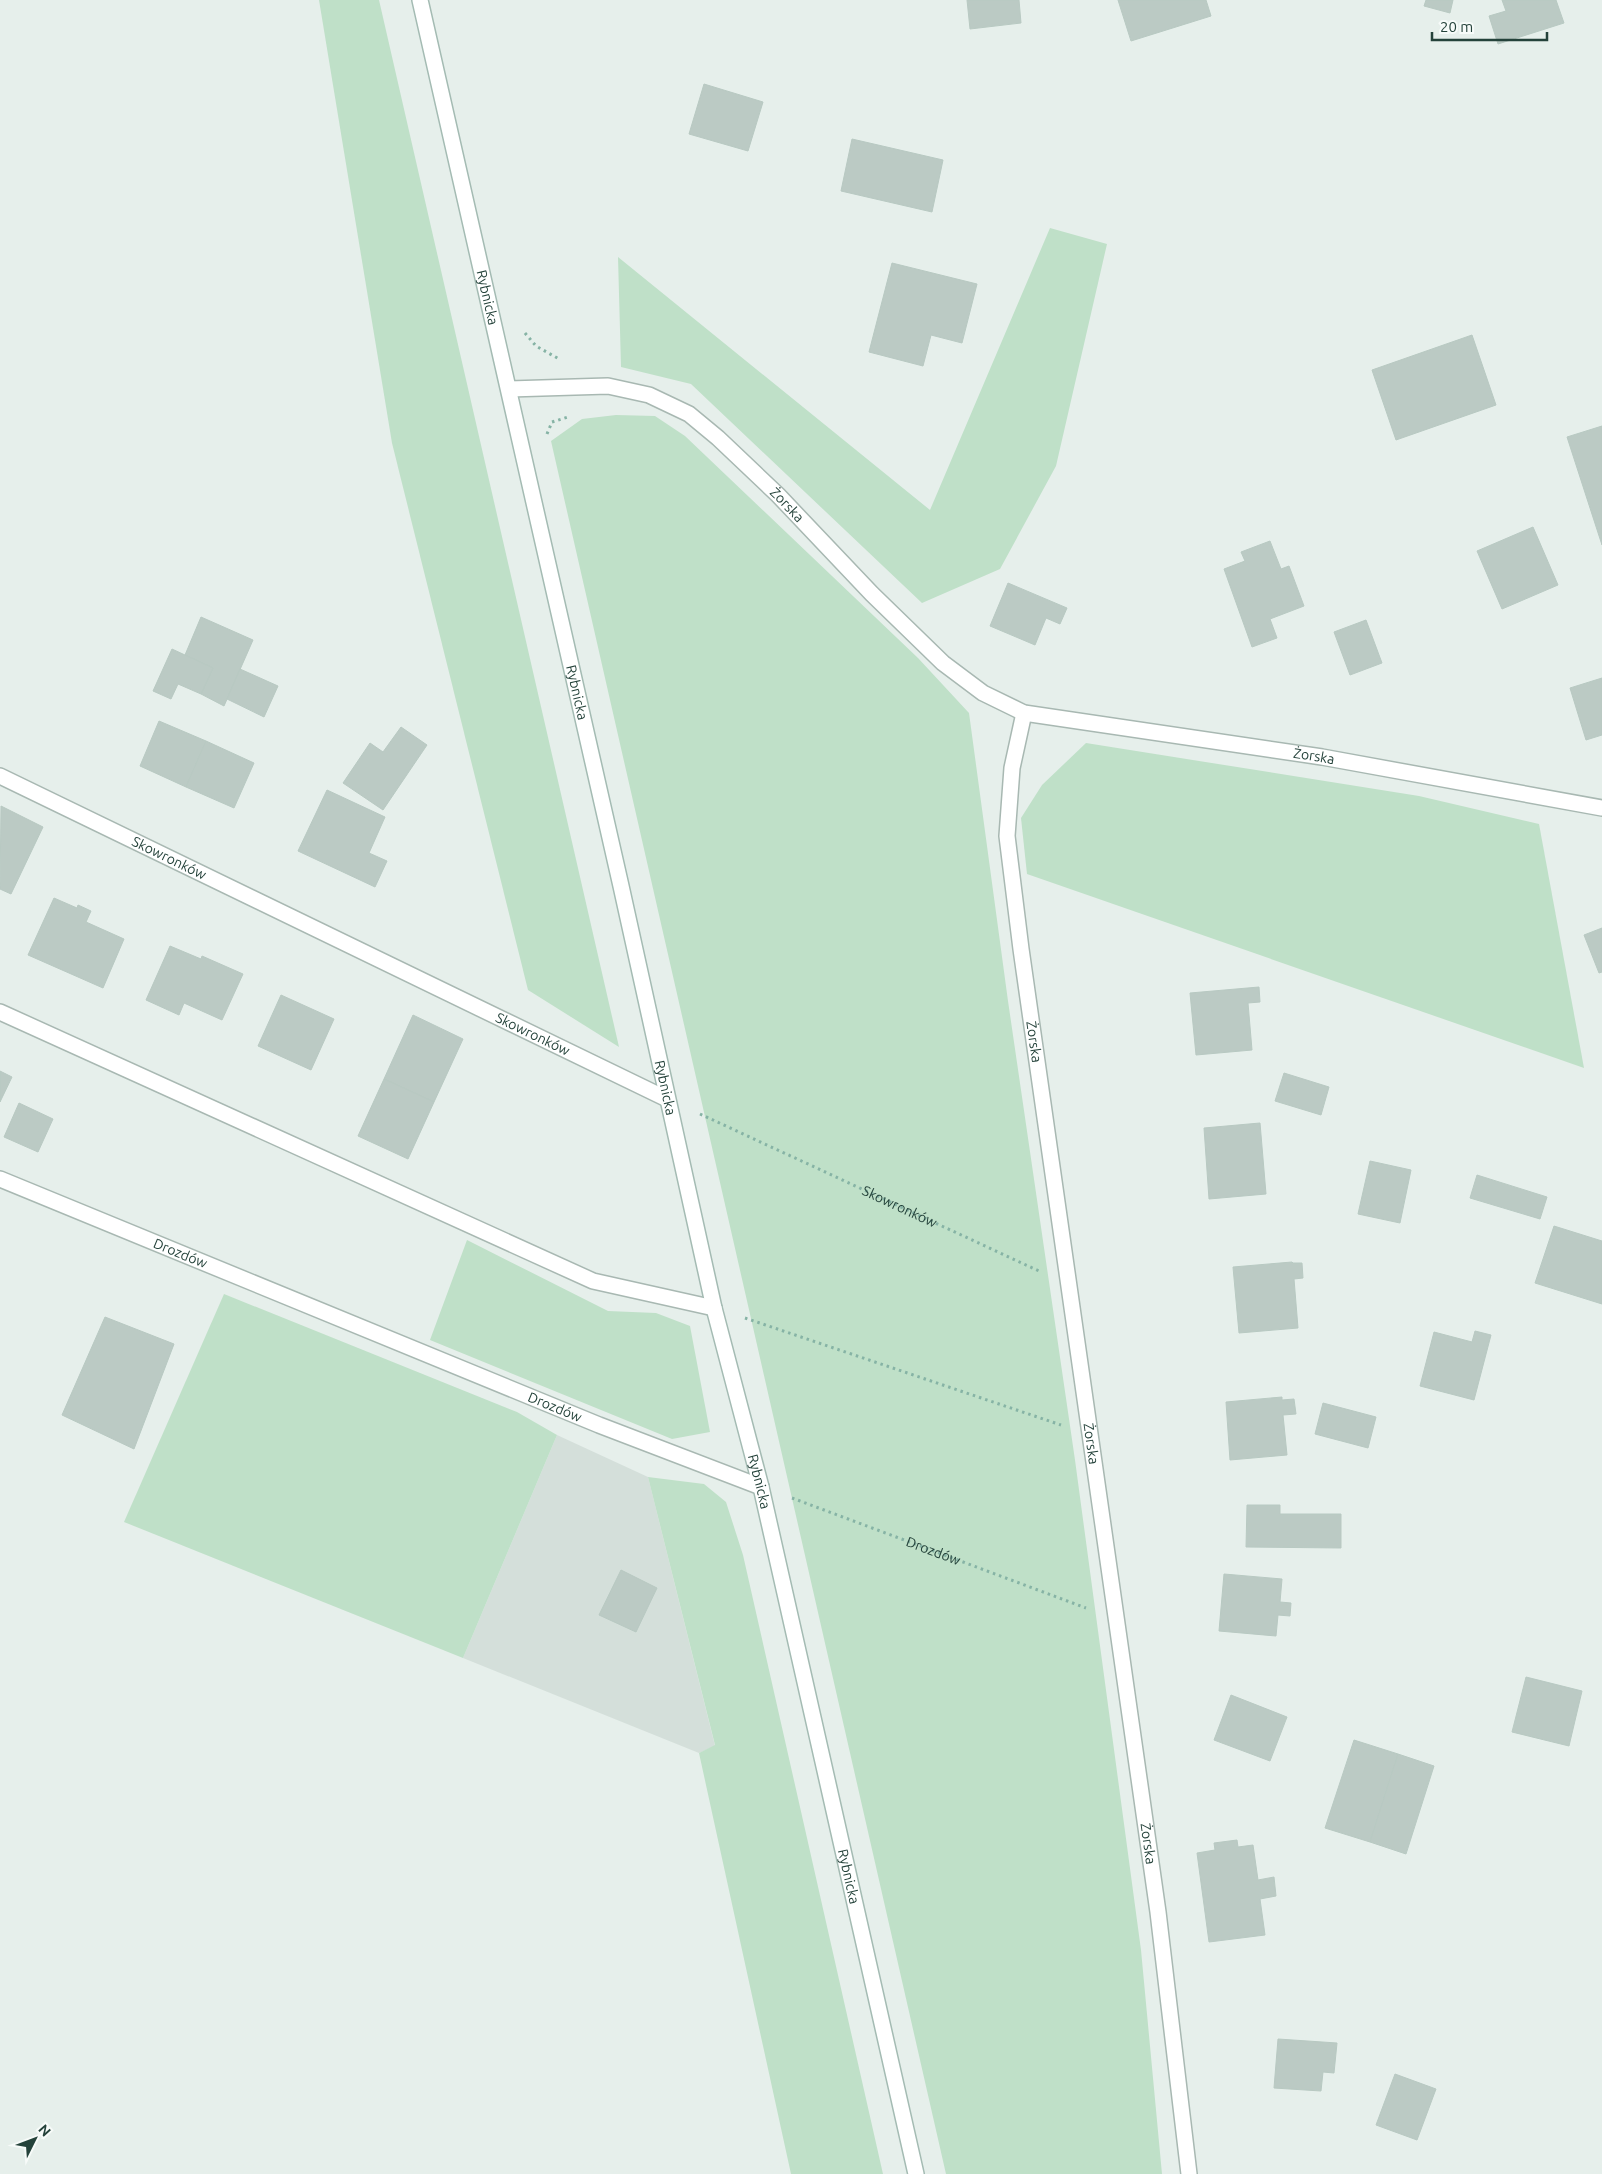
<svg xmlns="http://www.w3.org/2000/svg" width="1602" height="2174" font-family="Ubuntu,sans-serif">
	<style>
		.built { fill: #d4dfda }
		.green { fill: #bfe0c8 }
		.building { fill: #bbcac4; stroke: #b8c9c2 }
		.lines { fill: none; stroke-linecap: round; stroke-linejoin: round }
		.minor-casing { stroke: #a8b8b2; stroke-width: 18 }
		.tertiary-casing { stroke: #a8b8b2; stroke-width: 18 }
		.secondary-casing { stroke: #a4bbb3; stroke-width: 18 }
		.path { stroke: #86b3a5; stroke-width: 3; stroke-dasharray: 2.5 4; stroke-linecap: butt }
		.minor { stroke: #fff; stroke-width: 15 }
		.tertiary { stroke: #fff; stroke-width: 15 }
		.secondary { stroke: #fff; stroke-width: 15 }
		.labels { text-anchor: middle; stroke-width: 4.5; stroke-linejoin: round; paint-order: stroke }
		.street-label { font-size: 14px; fill: #24423a; stroke: #f7fbf9 }
	</style>
	<rect width="100%" height="100%" fill="#e6efeb"/>
	<path class="built" d="M557,1435l91,42 67,269 -16,7 -236,-95z"/>
	<g class="green">
		<path d="M319,0h60l240,1047 -91,-57 -136,-547z"/>
		<path d="M1050,228l57,16 -51,222 -56,103 -78,34 -231,-219 -70,-17 -3,-110 312,253z"/>
		<path d="M616,415l39,1 30,20 233,222 51,55 39,288 67,459 66,490 21,224h-216l-395,-1733 31,-22z"/>
		<path d="M1086,743l333,53 120,28 45,244 -557,-194 -6,-56 21,-33z"/>
		<path d="M467,1240l141,71 48,2 34,13 20,106 -38,7 -242,-99z"/>
		<path d="M224,1294l293,118 40,23 -94,223 -339,-136z"/>
		<path d="M648,1477l56,7 22,18 17,53 140,619h-92l-92,-421 16,-8z"/>
	</g>
	<g class="building">
		<path d="M967,0h52l2,23 -51,6z"/>
		<path d="M1118,0h88l5,16 -80,25z"/>
		<path d="M1426,0h27l-3,13 -26,-7z"/>
		<path d="M1502,0h54l8,23 -66,21 -9,-28 17,-5z"/>
		<path d="M704,84l59,18 -15,49 -59,-17z"/>
		<path d="M852,139l91,21 -11,52 -91,-21z"/>
		<path d="M892,263l85,21 -15,59 -31,-8 -8,31 -54,-14z"/>
		<path d="M1472,335l24,70 -100,35 -24,-70z"/>
		<path d="M1602,426v119l-35,-108z"/>
		<path d="M1533,527l25,58 -56,24 -25,-58z"/>
		<path d="M1270,541l11,28 8,-3 15,40 -34,13 7,19 -25,9 -28,-78 21,-8 -4,-9z"/>
		<path d="M1008,583l59,25 -7,16 -14,-6 -11,27 -45,-19z"/>
		<path d="M201,617l52,23 -29,66 -23,-12 12,-26 -28,-13z"/>
		<path d="M1366,620l16,43 -32,12 -16,-43z"/>
		<path d="M172,649l41,19 -12,26 -23,-10 -7,15 -18,-8z"/>
		<path d="M240,669l38,17 -14,31 -37,-18z"/>
		<path d="M1602,678v57l-16,5 -16,-52z"/>
		<path d="M159,721l47,20 -20,46 -46,-21z"/>
		<path d="M401,727l26,18 -44,65 -40,-27 27,-40 13,9z"/>
		<path d="M206,741l48,22 -20,45 -48,-21z"/>
		<path d="M327,790l58,27 -16,36 18,8 -12,26 -77,-36z"/>
		<path d="M1,806l42,21 -32,67 -11,-5z"/>
		<path d="M54,898l23,10 1,-3 13,6 -5,11 38,17 -21,49 -75,-33z"/>
		<path d="M1602,928v44l-3,1 -15,-38z"/>
		<path d="M170,946l31,13 1,-3 41,18 -21,46 -38,-17 -5,12 -33,-15z"/>
		<path d="M1259,987l1,15 -12,1 4,47 -56,5 -6,-62z"/>
		<path d="M281,995l53,24 -23,51 -53,-24z"/>
		<path d="M413,1015l50,24 -29,63 -50,-23z"/>
		<path d="M0,1071l12,6 -12,25z"/>
		<path d="M1284,1073l45,14 -8,28 -46,-14z"/>
		<path d="M384,1079l50,23 -26,57 -50,-23z"/>
		<path d="M19,1103l34,16 -15,33 -34,-15z"/>
		<path d="M1260,1123l6,71 -57,5 -5,-71z"/>
		<path d="M1370,1161l41,9 -11,53 -42,-9z"/>
		<path d="M1477,1175l70,22 -7,22 -70,-21z"/>
		<path d="M1554,1226l48,15v63l-67,-21z"/>
		<path d="M1292,1262l1,1h9l1,15 -9,1 4,49 -59,5 -6,-66z"/>
		<path d="M105,1317l69,27 -40,105 -72,-34z"/>
		<path d="M1475,1331l16,4 -17,65 -54,-14 14,-54 38,10z"/>
		<path d="M1282,1397v3l12,-1 2,15 -13,1 4,40 -57,5 -4,-58z"/>
		<path d="M1323,1403l53,14 -8,31 -53,-14z"/>
		<path d="M1247,1505h33v9h61v34l-95,-1z"/>
		<path d="M621,1570l36,18 -21,44 -37,-17z"/>
		<path d="M1224,1574l58,5 -2,23 11,1 -1,13 -12,-1 -2,21 -57,-5z"/>
		<path d="M1526,1677l56,14 -13,55 -57,-14z"/>
		<path d="M1231,1695l56,22 -17,44 -56,-21z"/>
		<path d="M1354,1740l44,14 -28,88 -45,-14z"/>
		<path d="M1398,1754l36,12 -28,88 -36,-12z"/>
		<path d="M1237,1840l1,7 15,-2 5,35 16,-3 2,19 -16,3 5,36 -56,7 -12,-89 18,-3 -1,-7z"/>
		<path d="M1278,2039l59,4 -3,30 -11,-1 -2,19 -47,-3z"/>
		<path d="M1395,2074l41,15 -19,51 -41,-15z"/>
	</g>
	<g class="lines">
		<defs>
			<g id="minor">
				<path id="s3" d="M1024,713l-12,55 -5,68 14,113 137,963 31,262"/>
				<path id="s4" d="M0,776l667,323"/>
				<path d="M0,1012l593,269 121,27"/>
				<path id="s5" d="M0,1179l599,246 162,62"/>
			</g>
			<g id="tertiary">
				<path id="s6" d="M509,389l99,-3 41,9 40,19 29,24 60,57 94,99 71,69 40,30 41,20 298,44 280,51"/>
			</g>
			<g id="secondary">
				<path id="s7" d="M420,0l201,886 93,422 47,179 155,687"/>
			</g>
		</defs>
		<use href="#minor" class="minor-casing"/>
		<use href="#tertiary" class="tertiary-casing"/>
		<use href="#secondary" class="secondary-casing"/>
		<g class="path">
			<path d="M525,333l11,13 23,13"/>
			<path d="M547,434l5,-12 16,-5"/>
			<path id="s1" d="M700,1114l339,157"/>
			<path d="M745,1318l316,107"/>
			<path id="s2" d="M792,1498l294,110"/>
		</g>
		<use href="#minor" class="minor"/>
		<use href="#tertiary" class="tertiary"/>
		<use href="#secondary" class="secondary"/>
	</g>
	<g class="labels">
		<g class="street-label">
			<text dy="5" stroke="none"><textPath href="#s7" startOffset="305">Rybnicka</textPath></text>
			<text dy="5" stroke="none"><textPath href="#s6" startOffset="319">Żorska</textPath></text>
			<text dy="5" stroke="none"><textPath href="#s7" startOffset="710">Rybnicka</textPath></text>
			<text dy="5" stroke="none"><textPath href="#s6" startOffset="930">Żorska</textPath></text>
			<text dy="5" stroke="none"><textPath href="#s4" startOffset="188">Skowronków</textPath></text>
			<text dy="5" stroke="none"><textPath href="#s4" startOffset="592">Skowronków</textPath></text>
			<text dy="5" stroke="none"><textPath href="#s3" startOffset="332">Żorska</textPath></text>
			<text dy="5" stroke="none"><textPath href="#s7" startOffset="1115">Rybnicka</textPath></text>
			<text dy="5" stroke="none"><textPath href="#s1" startOffset="220">Skowronków</textPath></text>
			<text dy="5" stroke="none"><textPath href="#s5" startOffset="195">Drozdów</textPath></text>
			<text dy="5" stroke="none"><textPath href="#s5" startOffset="600">Drozdów</textPath></text>
			<text dy="5" stroke="none"><textPath href="#s3" startOffset="738">Żorska</textPath></text>
			<text dy="5" stroke="none"><textPath href="#s7" startOffset="1520">Rybnicka</textPath></text>
			<text dy="5" stroke="none"><textPath href="#s2" startOffset="151">Drozdów</textPath></text>
			<text dy="5" stroke="none"><textPath href="#s3" startOffset="1142">Żorska</textPath></text>
			<text dy="5" stroke="none"><textPath href="#s7" startOffset="1925">Rybnicka</textPath></text>
		</g>
	</g>
	<g transform="translate(35 2139) rotate(48)" stroke="#f7fbf9" stroke-width="4" paint-order="stroke">
	<path d="M0-4L9 19L0 12L-9 19Z" fill="#24423a"/>
	<text y="-8" font-size="14" font-weight="bold" text-anchor="middle" fill="#24423a">N</text>
	</g>
	<path d="M1432 32v8h115v-8" fill="none" stroke="#24423a" stroke-width="2.5"/>
	<text x="1440" y="32" font-size="15" fill="#24423a" stroke="#f7fbf9" stroke-width="4" paint-order="stroke">20 m</text>
</svg>
